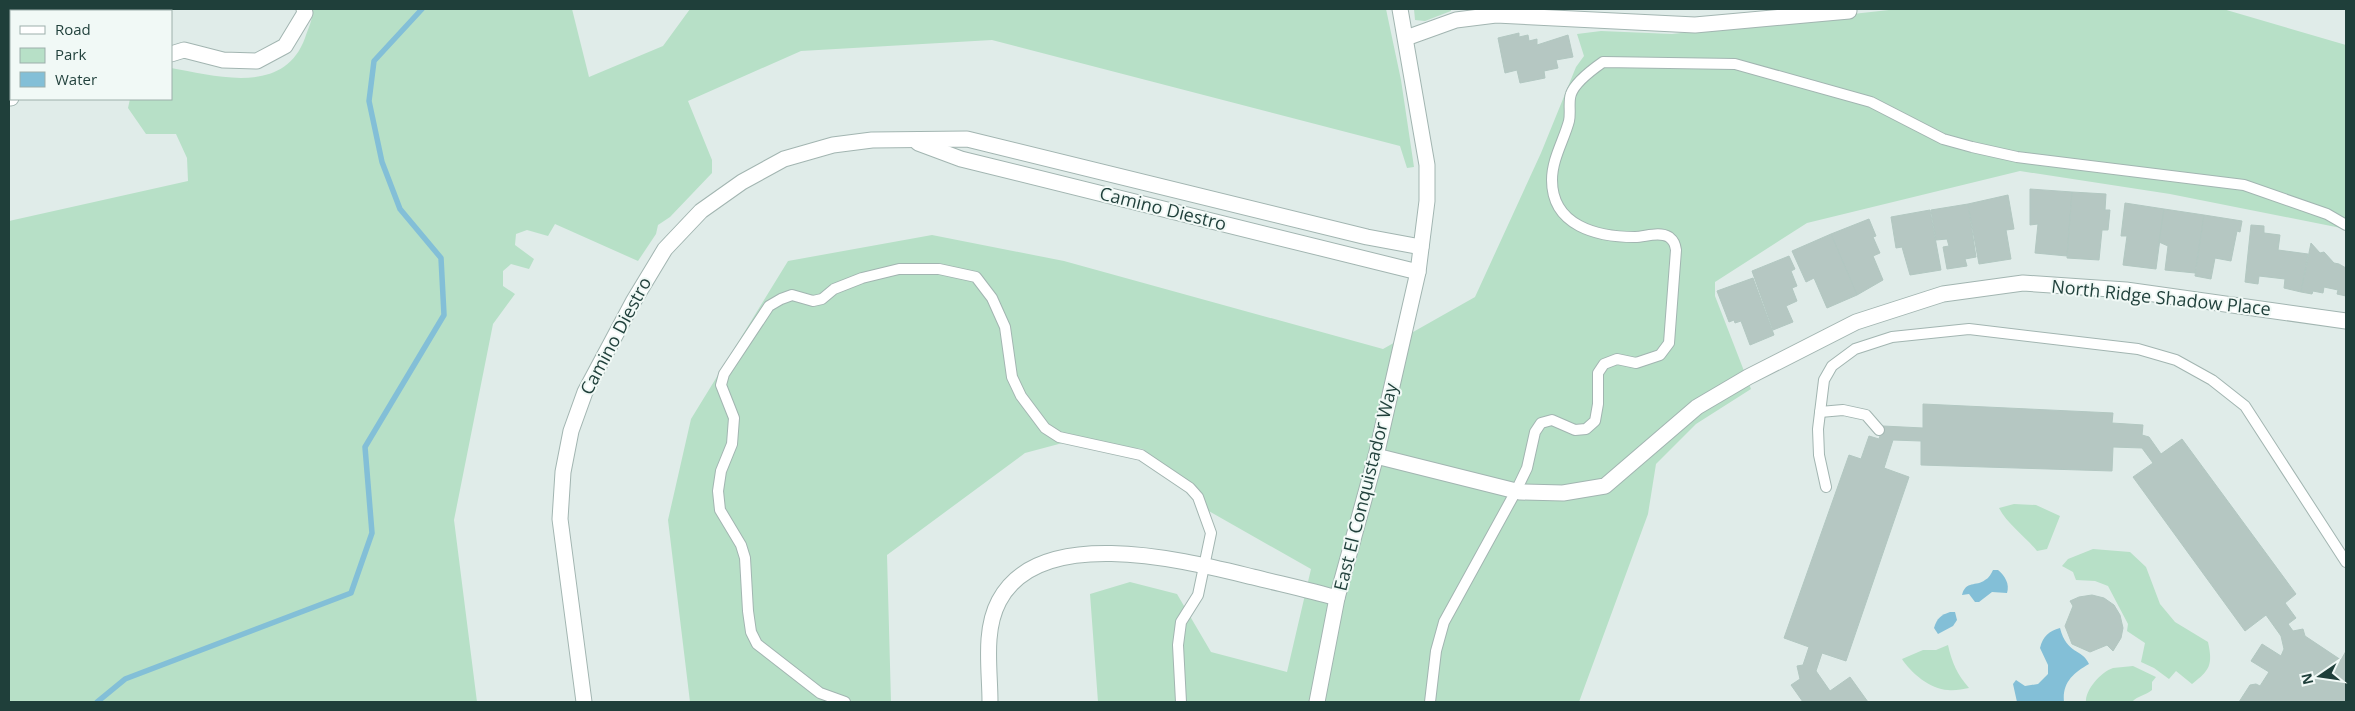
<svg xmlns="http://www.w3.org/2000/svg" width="2355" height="711" font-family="'Open Sans',sans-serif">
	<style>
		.green { fill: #b7e0c7 }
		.water { fill: #83bfd7 }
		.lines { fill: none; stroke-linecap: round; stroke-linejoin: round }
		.stream { stroke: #83bfd7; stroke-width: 5.5 }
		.building { fill: #b5c7c2; stroke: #b2c7c1 }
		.service-casing { stroke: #a2b5b1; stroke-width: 12 }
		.minor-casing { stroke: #a2b5b1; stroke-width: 17 }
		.tertiary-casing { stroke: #a2b5b1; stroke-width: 17 }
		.service { stroke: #fff; stroke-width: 10 }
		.minor { stroke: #fff; stroke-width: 15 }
		.tertiary { stroke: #fff; stroke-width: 15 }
		.labels { text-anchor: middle; stroke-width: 4; stroke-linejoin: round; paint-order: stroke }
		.street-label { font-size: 18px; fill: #1f3f3a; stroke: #f1f9f6 }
	</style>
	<rect width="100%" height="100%" fill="#e0ece9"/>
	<g class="green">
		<path d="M313,9h259l17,68 74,-31 27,-37h696l15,71 13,87 -7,1 -7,-22 -408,-106 -191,11 -113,50 24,59v13l-42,44 -12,8 -2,9 -18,27 -83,-37 -7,12 -21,-6 -11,4 -1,11 19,14 -5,10 -18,-5 -8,7v15l12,8 -22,30 -39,196 23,182h-468v-481l179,-40 -1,-23 -11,-24h-30l-18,-26 2,-9h41v-31c45,8 113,28 134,-30 3,-9 8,-19 8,-29z"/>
		<path d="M1414,9h37v2l-26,10 -10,-1z"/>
		<path d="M1898,9h325l123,36v184l-176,-35 -150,-23 -213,52 -92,59v14l36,93 -55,35 -40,40 -8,50 -69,188h-481l-8,-108 40,-12 47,12 34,58 76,20 24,-103 -104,-59 -64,-61 -73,-8 -45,12 -138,102 4,147h-201l-22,-182 23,-101 97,-158 144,-26 132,26 319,88 92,-52 66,-144 35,-86 8,-11 -7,-22 24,-3 71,3z"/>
		<path d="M2014,504l22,1 24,11 -13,33 -10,2c-12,-15 -29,-26 -38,-43z"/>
		<path d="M2093,549l37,3 16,15 14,37 15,18 33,20c5,23 2,28 -16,42l-16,-13 -7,8 -15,-11 -13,-6 4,-19 -18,-12 1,-7 -20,-38 -13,-5 -19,-1 -3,-8 -11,-6 6,-7z"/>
		<path d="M1948,645c4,18 9,29 21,43 -7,1 -14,3 -21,2 -18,-1 -37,-17 -46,-31l21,-9h13z"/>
		<path d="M2133,666l23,11 -4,5v8c-6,5 -15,6 -20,12h-46c-1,-12 15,-30 27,-34 6,-1 14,-1 20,-2z"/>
	</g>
	<g class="water">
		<path d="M1993,570h5c7,6 12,14 9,23l-15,-1 -13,10h-4l-6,-8 -7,1c4,-15 14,-8 23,-15 4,-2 6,-6 8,-10z"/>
		<path d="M1950,612h5l2,8 -4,6 -15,8 -4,-6c3,-10 7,-13 16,-16z"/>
		<path d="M2060,628c7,27 22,20 29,36 -16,9 -27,19 -25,38h-47l-4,-18 3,-4 9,6 13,-2 10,-10v-9l-8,-17c3,-12 9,-17 20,-20z"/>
	</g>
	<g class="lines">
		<path class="stream" d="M97,702l28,-23 226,-86 21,-60 -7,-86 79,-132 -3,-57 -41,-49 -18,-47 -13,-61 5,-40 48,-52"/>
	</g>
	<g class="building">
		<path d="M1519,33v4l9,-2 1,6 8,-2v6l31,-10 5,22 -17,3 2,8 -14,3 1,7 -25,5 -3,-13 -12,3 -7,-35z"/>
		<path d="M2030,189l42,3 -5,64 -32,-3 3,-29 -8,1z"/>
		<path d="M2072,192l34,2 -1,16h5l-2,20h-6l-3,30 -32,-2z"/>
		<path d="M2008,195l6,34 -8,1 5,29 -32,5 -11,-60z"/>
		<path d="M2125,203l39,6 -8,60 -33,-4 4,-29h-6z"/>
		<path d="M1968,204l8,53 -11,2 2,7 -20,3 -4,-22 6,-1 -2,-7 -11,1 -5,-30z"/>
		<path d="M2164,209l40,6 -9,58 -30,-3 3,-24 -9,-4z"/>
		<path d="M1930,210l11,60 -31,5 -8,-28 -6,1 -5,-31z"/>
		<path d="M2204,215l38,6 -2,11 -3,-1 -6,30 -16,-3 -4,21 -16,-3z"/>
		<path d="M1869,219l7,17 -3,1 7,16 -7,3 10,24 -26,15 -26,-61z"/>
		<path d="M2251,225l13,1v7l16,2 -2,15 30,4 -7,38 -17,-4 1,-9 -26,-3 -1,8 -13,-2z"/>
		<path d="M1831,234l26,61 -30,13 -13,-30 -8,4 -14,-31z"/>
		<path d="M2311,243l9,10 4,-1 10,11 5,1 7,4v28l-9,-2 1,-4 -14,-3 -1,6 -10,-2 -1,3 -11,-2z"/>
		<path d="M1789,256l6,13 -4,2 6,15 -5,2 5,13 -11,5 7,16 -20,8 -21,-59z"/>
		<path d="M1753,278l21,57 -24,10 -9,-24 -6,2 -1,-3 -5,2 -12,-31z"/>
		<path d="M1923,404l190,9 -1,10 31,2 -1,10 7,2 12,17 21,-15 114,155 -11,9 11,15 -8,6 5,7 10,-2 2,7 36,24 5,-9v51h-107l11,-17 6,-1 4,2 9,-14 -18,-11 11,-17 19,12 3,-7 -3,-13 -15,-21 -21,16 -112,-154 20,-14 -11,-15 -29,-1 -1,24 -191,-6v-24l-28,-1 -9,28 25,9 -63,184 -24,-8 -6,18 14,20 20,-14 18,25h-65l-12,-17 9,-6 -3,-13 6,-1 6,-18 -25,-9 65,-183 12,4 8,-23 10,3 4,-13 40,2z"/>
		<path d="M2092,595l12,3 10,7 6,10 3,13 -2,10 -8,13 -6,-6 -17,7 -18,-8 -7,-18 8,-20 -3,-5 9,-4z"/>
	</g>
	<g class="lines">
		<defs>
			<g id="service">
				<path d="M1820,412l23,-2 23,5 13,15"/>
				<path d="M1826,487l-7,-32 -1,-26 6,-49 8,-14 23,-17 37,-12 77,-8 169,20 38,11 36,20 33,26 101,156"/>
				<path d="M845,702l-25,-9 -63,-49 -6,-12 -3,-21 -3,-53 -4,-13 -21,-35 -2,-19 3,-20 11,-27 2,-26 -13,-33 3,-11 45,-68 12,-7 11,-4 21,6 9,-2 12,-10 28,-11 37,-9h40l37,8 16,21 13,29 7,50 9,19 24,32 14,9 82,18 49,33 8,9 13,36 -13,62 -17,27 -3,23 3,57"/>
				<path d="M1430,702l6,-51 8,-29 72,-131 11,-23 8,-36 6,-9 11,-3 23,10 11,-1 9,-8 3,-17v-31l6,-9 13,-5 19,4 24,-8 9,-12 7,-93c-1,-6 -2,-9 -7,-13 -10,-6 -24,0 -34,0 -38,0 -83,-11 -83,-57 0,-21 12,-40 17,-59 2,-9 -1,-19 2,-27 4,-12 22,-25 32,-32l132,2 136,38 72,37 29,8 45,10 227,28 83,29 19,11"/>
			</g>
			<g id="minor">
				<path d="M1406,38l50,-18 40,-5 199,10 154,-14"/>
				<path d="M171,54l13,-4 39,10 34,1 28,-15 20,-33 -1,-4"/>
				<path d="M9,77l2,9"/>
				<path d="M9,98h2"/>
				<path d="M918,143l43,16 457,113"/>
				<path d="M1376,456l144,36 43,1 42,-7 92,-79 51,-30 108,-55 87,-28 80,-11 103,7 220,31"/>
				<path d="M584,702l-24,-183 3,-47 8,-41 14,-39 48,-90 32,-53 36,-38 41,-29 42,-23 49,-14 39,-5 95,-1 400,98 54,10"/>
				<path d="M990,702c0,-32 -7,-71 9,-101 41,-78 187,-40 254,-24 28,7 56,13 84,21"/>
			</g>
			<path id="tertiary" d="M1317,702l20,-104 39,-142 42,-184 9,-71v-36l-27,-156"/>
		</defs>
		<use href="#service" class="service-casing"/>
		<use href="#minor" class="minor-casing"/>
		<use href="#tertiary" class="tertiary-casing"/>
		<use href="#service" class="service"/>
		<use href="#minor" class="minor"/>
		<use href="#tertiary" class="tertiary"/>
	</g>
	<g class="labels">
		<g class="street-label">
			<text transform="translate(1163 209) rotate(14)" y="6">Camino Diestro</text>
			<text transform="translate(2161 298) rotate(6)" y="6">North Ridge Shadow Place</text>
			<text transform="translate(616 336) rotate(-62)" y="6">Camino Diestro</text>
			<text transform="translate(1366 487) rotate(-76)" y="6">East El Conquistador Way</text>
		</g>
	</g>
	<rect width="2355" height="711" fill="none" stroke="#1f3f3a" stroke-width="20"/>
	<rect x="10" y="10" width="162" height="90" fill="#f1f9f6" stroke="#9dafab"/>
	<rect x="20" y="26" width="25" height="8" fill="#ffffff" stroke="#9dafab"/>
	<text x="55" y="35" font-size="15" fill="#1f3f3a">Road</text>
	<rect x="20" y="48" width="25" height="15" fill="#b7e0c7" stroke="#9dafab"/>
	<text x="55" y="60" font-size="15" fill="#1f3f3a">Park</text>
	<rect x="20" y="72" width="25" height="15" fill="#83bfd7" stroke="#9dafab"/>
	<text x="55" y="85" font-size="15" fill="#1f3f3a">Water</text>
	<g transform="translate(2320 676) rotate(257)" stroke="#f1f9f6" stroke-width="4" paint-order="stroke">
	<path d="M0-4L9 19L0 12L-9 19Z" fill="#1f3f3a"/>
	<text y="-8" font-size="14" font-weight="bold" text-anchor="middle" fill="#1f3f3a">N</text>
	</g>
</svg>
